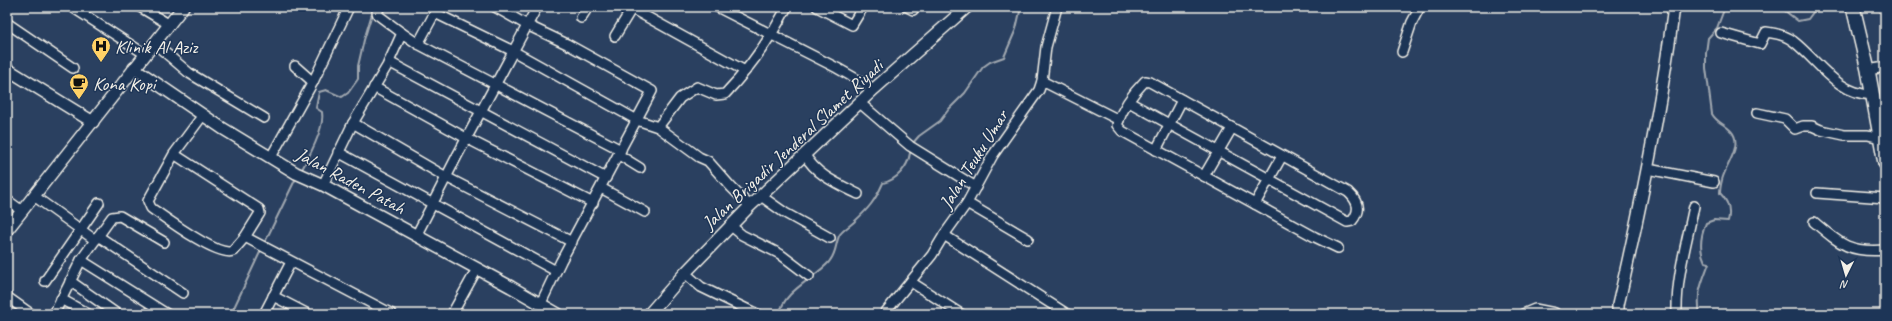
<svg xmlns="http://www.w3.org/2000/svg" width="1892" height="321" font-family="Caveat,sans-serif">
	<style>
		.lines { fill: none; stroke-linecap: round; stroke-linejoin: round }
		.stream { stroke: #a1a8b0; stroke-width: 2 }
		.minor-casing { stroke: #f4f1e8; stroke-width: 12 }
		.major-casing { stroke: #f4f1e8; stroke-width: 14 }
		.highway-casing { stroke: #f4f1e8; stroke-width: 16 }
		.minor { stroke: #1d3557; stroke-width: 9 }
		.major { stroke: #1d3557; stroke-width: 11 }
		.highway { stroke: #1d3557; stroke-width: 13 }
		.labels { text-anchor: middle; stroke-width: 3; stroke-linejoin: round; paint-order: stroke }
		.poi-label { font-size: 19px; fill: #f4f1e8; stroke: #1d3557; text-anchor: start }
		.street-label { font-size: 19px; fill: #f4f1e8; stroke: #1d3557 }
	</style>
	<rect width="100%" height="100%" fill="#2a4060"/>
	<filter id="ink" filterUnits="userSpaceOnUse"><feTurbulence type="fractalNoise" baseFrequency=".025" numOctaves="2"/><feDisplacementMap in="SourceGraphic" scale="8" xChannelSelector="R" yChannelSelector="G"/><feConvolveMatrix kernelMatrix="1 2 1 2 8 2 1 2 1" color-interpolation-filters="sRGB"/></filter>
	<g filter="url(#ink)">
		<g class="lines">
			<g class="stream">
				<path d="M1780,7l18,14 10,-2 9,-12"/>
				<path d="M912,144l7,-8 21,-15 9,-12 16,-16 18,-26 7,-5 14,-5 12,-28 5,-22"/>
				<path d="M301,171c8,-14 24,-43 21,-59l-6,-4 3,-16 7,-2 16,7 6,-4 10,-14v-13l6,-26 10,-33"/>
				<path d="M264,244l32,-66"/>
				<path d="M231,314l31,-66"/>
				<path d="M780,314c2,-22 35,-36 49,-52 8,-10 6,-17 10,-26 2,-5 11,-10 15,-14 15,-14 21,-21 29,-39 14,-3 25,-16 27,-30"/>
				<path d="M1700,314c-4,-21 2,-32 9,-51l-4,-1c-6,-12 -4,-27 1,-39l8,-3 14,1c3,-11 -1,-21 -8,-28 0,-4 1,-9 2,-13 3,-14 22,-35 9,-49 -6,-7 -14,-8 -19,-17l-6,-46v-15l2,-15 9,-10 8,-21"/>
			</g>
			<defs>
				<g id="minor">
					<path d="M72,7l73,47"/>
					<path d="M140,7l30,18"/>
					<path d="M380,7l-3,5 1,3 24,18"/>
					<path d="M438,7l-20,37 203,106"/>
					<path d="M495,7l32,18 40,19 85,47 -91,170 -20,42"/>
					<path d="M629,7l116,64"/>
					<path d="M717,7l120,61 37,21"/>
					<path d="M817,7l35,18 11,-18"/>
					<path d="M907,7l6,3"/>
					<path d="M435,13l78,38 124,69 21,7 22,-29 17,-11 19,8 9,-1c25,-26 45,-55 62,-87"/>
					<path d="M581,18l7,-11"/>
					<path d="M7,23l66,45"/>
					<path d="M1721,33l39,11 6,-12c8,1 20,3 27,9 25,19 43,53 79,54"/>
					<path d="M615,36l17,-28"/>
					<path d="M154,43l35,30 75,45"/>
					<path d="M1402,52l10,-30 8,-15"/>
					<path d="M389,62l217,116"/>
					<path d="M295,66l18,16"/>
					<path d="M1868,70l17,-3"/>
					<path d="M1042,81l77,39"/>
					<path d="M374,87l92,51 127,65"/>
					<path d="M1129,102l218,120 5,-1c9,-11 6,-20 -4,-29l-198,-110 -5,-1c-12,12 -23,28 -28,44l5,6 193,106 23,11"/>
					<path d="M860,103l50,43 66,41"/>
					<path d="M1757,113l28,6 10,10 8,-3h9l9,4 23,5h24l16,4"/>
					<path d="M353,123l93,54 126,65"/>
					<path d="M658,127l41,30 9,4 23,26 19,19"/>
					<path d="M1156,150l26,-50"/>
					<path d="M338,152l218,119"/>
					<path d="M174,154l85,55 1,4 -15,24 -12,14c-14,7 -69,-34 -82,-43l-3,-7 26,-47 29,-39"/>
					<path d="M619,155l21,13"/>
					<path d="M805,155c11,20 33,29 53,39"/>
					<path d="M271,157l42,-75 36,-75"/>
					<path d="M1648,169l66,13"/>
					<path d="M1204,176l28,-48"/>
					<path d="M323,185l30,-62 34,-57 15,-33 16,11"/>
					<path d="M601,188l44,24"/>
					<path d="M1817,193l68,5"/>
					<path d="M34,196l61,44"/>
					<path d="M761,196l24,17 45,25"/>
					<path d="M7,200l15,11"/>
					<path d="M967,203l61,36"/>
					<path d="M1255,204l27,-48"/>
					<path d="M1814,222c26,22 35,31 71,28"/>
					<path d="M730,225l12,10 38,19 29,22"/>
					<path d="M944,235l123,79"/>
					<path d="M98,236l85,57"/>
					<path d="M416,236l41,-80 80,-149"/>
					<path d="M245,237l147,77"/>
					<path d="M81,260l86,54"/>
					<path d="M685,273l16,14 56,27"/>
					<path d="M45,281l54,-78"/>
					<path d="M70,281l47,33"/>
					<path d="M911,282l50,32"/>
					<path d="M273,296l35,18"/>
					<path d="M7,297l24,17"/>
					<path d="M61,299l27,15"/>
					<path d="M54,314l27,-54 31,-43 8,-1 44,26"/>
					<path d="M264,314l27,-52"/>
					<path d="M452,314l25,-45"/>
					<path d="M884,314l48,-59 12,-20 23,-32 26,-48 46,-65 3,-9 4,-34 11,-40"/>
					<path d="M1523,314l12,-5 20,4"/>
					<path d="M1677,314c-1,-37 10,-72 17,-108"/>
				</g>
				<g id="major">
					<path d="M134,68l88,60 74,45 27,12 188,102 47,27"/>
					<path d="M7,69l86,53"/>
					<path d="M7,230l176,-223"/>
					<path d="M649,314l36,-41 65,-67 124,-117 93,-82"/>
					<path d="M1618,314v-9c23,-99 43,-198 56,-298"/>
				</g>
				<path id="highway" d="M1853,7l15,63 17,93"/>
			</defs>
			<use href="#minor" class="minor-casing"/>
			<use href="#major" class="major-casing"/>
			<use href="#highway" class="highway-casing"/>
			<use href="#minor" class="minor"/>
			<use href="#major" class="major"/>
			<use href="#highway" class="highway"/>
		</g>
	</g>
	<defs>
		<symbol id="hospital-pin" viewBox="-11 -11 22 30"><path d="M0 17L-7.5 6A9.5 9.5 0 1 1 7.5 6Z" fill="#ffd166" stroke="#1d3557"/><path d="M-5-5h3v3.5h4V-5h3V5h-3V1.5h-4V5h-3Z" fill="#111"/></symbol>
		<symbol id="cafe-pin" viewBox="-11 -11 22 30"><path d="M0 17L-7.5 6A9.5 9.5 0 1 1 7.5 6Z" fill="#ffd166" stroke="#1d3557"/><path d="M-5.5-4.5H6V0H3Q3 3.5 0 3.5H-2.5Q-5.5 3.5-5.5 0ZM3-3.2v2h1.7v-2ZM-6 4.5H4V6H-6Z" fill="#111"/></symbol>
	</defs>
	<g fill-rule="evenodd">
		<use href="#hospital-pin" x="90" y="35" width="22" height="30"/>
		<use href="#cafe-pin" x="68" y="72" width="22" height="30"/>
	</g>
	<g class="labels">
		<g class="poi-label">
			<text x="115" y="53">Klinik Al Aziz</text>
			<text x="93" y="90">Kona Kopi</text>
		</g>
		<g class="street-label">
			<text transform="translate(792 144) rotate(-43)" y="7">Jalan Brigadir Jenderal Slamet Riyadi</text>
			<text transform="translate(973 159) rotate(-58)" y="7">Jalan Teuku Umar</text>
			<text transform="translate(351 180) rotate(28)" y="7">Jalan Raden Patah</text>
		</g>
	</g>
	<rect width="1892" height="321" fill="none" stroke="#1d3557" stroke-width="24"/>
	<rect x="12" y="12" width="1868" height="297" fill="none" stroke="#f4f1e8" stroke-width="1.5" filter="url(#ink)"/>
	<g transform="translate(1846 275) rotate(185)" stroke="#1d3557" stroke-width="3" paint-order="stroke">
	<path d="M0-3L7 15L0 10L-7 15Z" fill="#f4f1e8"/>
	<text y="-6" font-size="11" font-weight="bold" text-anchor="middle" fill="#f4f1e8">N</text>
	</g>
</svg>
